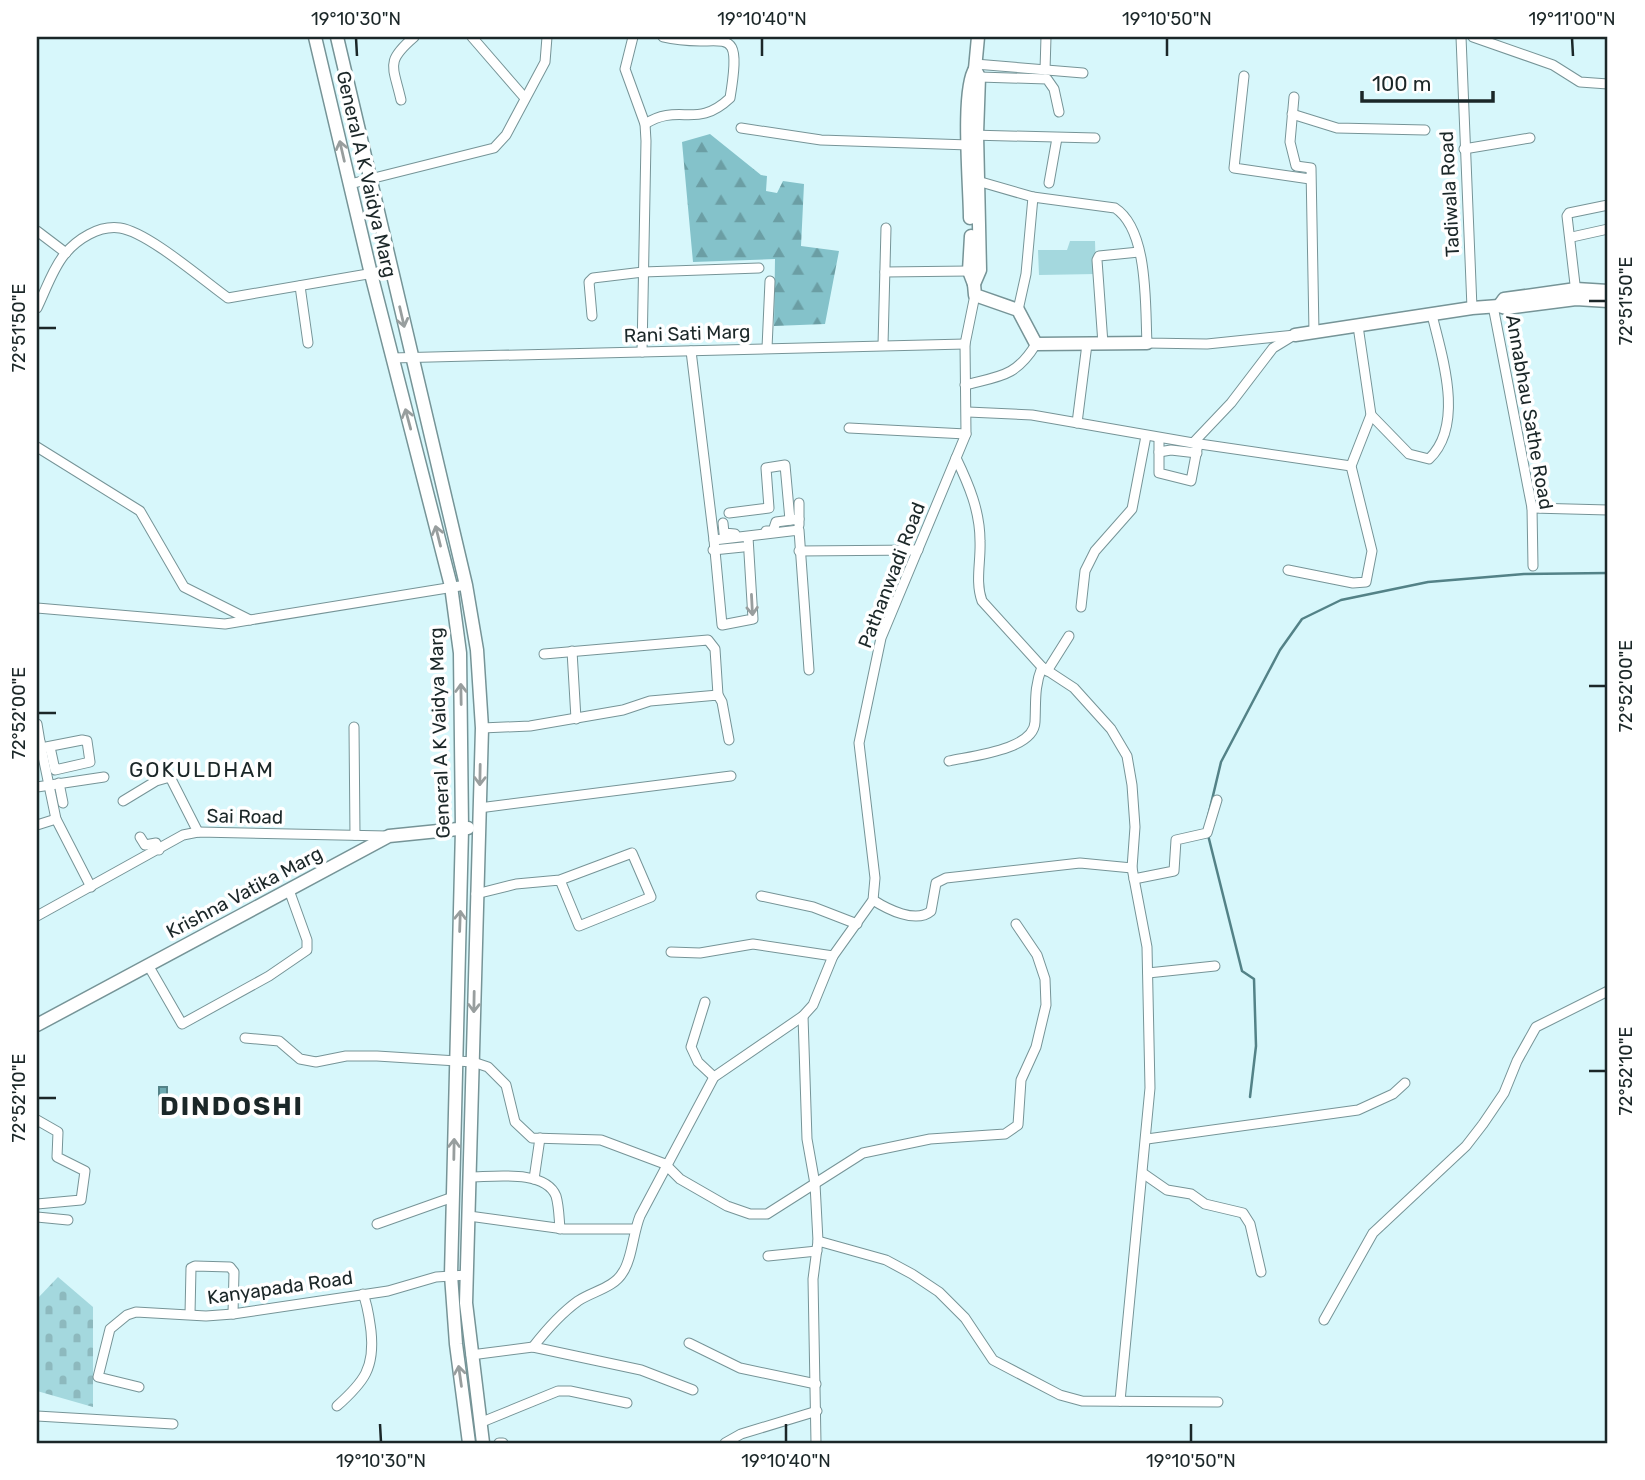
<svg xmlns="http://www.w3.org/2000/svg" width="1645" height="1480" font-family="Rubik,sans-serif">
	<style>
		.forest { fill: url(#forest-firs) }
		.cemetery { fill: url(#cemetery-stones) }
		.park { fill: #a4d8de }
		.water { fill: url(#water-waves); stroke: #538287; stroke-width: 2 }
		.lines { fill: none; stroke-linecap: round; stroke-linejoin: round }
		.stream { stroke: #538287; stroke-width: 2.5 }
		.street-casing { stroke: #769497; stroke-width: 11 }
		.secondary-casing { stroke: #769497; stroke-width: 15 }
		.street { stroke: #fff; stroke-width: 9 }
		.secondary { stroke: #fff; stroke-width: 12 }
		.oneway { stroke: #989e9e }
		.ticks { fill: none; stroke: #1b2728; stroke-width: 2.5 }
		.labels { text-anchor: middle; stroke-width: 7; stroke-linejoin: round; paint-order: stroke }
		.street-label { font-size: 19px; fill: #1b2728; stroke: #fff }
		.neighbourhood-label { font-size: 21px; letter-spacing: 2px; fill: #1b2728; stroke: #fff }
		.district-label { font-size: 26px; font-weight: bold; letter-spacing: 2px; fill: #1b2728; stroke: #fff }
		.neatline { fill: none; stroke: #1b2728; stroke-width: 2.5 }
		.ticks-label { font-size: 18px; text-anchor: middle; fill: #1b2728 }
	</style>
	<defs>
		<pattern id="forest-firs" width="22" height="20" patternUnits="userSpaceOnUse" patternTransform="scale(1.75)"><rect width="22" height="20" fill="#84c2ca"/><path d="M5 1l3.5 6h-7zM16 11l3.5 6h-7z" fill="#6b9ea4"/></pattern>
		<pattern id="cemetery-stones" width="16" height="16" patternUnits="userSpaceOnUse" patternTransform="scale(1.75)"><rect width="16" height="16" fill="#a4d8de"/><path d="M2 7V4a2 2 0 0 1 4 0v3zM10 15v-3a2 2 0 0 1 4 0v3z" fill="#8db9be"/></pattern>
		<pattern id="water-waves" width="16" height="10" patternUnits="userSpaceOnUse" patternTransform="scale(1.75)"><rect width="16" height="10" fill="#6ba9b0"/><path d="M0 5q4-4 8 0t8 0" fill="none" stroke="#578a8f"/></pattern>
	</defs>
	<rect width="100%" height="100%" fill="#d7f7fb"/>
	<path class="forest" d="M710,134l51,41 6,1 -1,15 11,2 6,-12 21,3 -3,62 38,5 -14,73 -51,2 1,-67 -82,3 -11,-120z"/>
	<path class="cemetery" d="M58,1277l35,30v100l-56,-16v-92z"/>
	<path class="park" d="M1070,241h25l1,33 -57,1 -1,-25h29z"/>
	<rect class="water" x="159" y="1087" width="8" height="26"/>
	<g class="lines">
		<g class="stream">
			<path d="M1206,825l15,-63 59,-112 22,-31 39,-19 87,-18 96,-8 84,-1"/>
			<path d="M1208,835l34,136 12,8 2,67 -6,51"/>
		</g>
		<defs>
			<g id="street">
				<path d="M472,37l52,60"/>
				<path d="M633,37l-8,32 20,55 1,17 -4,211"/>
				<path d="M1461,37l11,271"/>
				<path d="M1473,37l80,28 27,17 28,2"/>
				<path d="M975,64l108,9"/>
				<path d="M1045,70l1,-33"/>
				<path d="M1244,76l-10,92 76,11"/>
				<path d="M979,77l68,2 7,10 5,23"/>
				<path d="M1294,97l-4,45 6,24 15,2 3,164"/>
				<path d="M401,100c-8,-35 -16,-38 13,-63"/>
				<path d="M1292,114l45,14 88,2"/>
				<path d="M645,124c35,-22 51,6 85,-26 14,-84 -8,-46 -67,-61"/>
				<path d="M741,128l80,12 148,5"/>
				<path d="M971,135l124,3"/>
				<path d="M1464,149l66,-11"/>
				<path d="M974,180l59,17 82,11c34,22 30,99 32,135l60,1 88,-9"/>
				<path d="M1049,183l8,-45"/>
				<path d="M350,184l144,-36 12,-13 39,-73 2,-25"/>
				<path d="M37,231l29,22"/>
				<path d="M1572,237l36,-8"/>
				<path d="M885,272l84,-1"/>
				<path d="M300,286l8,57"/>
				<path d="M1576,293l-9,-77 2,-3 39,-8"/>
				<path d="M1493,306l39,202 1,58"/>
				<path d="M37,308c8,-16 15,-38 27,-53 13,-16 35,-30 56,-27 28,4 84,53 108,70l163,-28"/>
				<path d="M1018,310l8,-36 7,-77"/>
				<path d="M592,316l-3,-34 4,-4 50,-6 116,-4"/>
				<path d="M1103,344l-6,-84 2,-4 40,-4"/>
				<path d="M883,345l3,-117"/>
				<path d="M767,348l3,-67"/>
				<path d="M691,351l23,189 85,-10 10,140"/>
				<path d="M392,358l573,-14"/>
				<path d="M965,385c35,-9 51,-8 71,-41"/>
				<path d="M968,412l64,3 161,28 38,-40 42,-55 18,-11"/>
				<path d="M1371,415l38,39 20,5c36,-34 13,-103 3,-144"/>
				<path d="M1077,423l10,-79"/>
				<path d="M849,428l117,6"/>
				<path d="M1159,439v34l32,8 7,-37"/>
				<path d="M1193,443l158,23"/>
				<path d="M37,447l103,64 44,76 66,33"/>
				<path d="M1159,452l12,-2 26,3"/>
				<path d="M956,458c13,27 24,53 24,83 1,20 -5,41 2,60l60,66 32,21 37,41 16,27 5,29 3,42 -3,41 15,79 3,141 -30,313"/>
				<path d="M799,503v22"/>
				<path d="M1532,508l76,2"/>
				<path d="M729,513l40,-5 -3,-40 19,-3 5,55"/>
				<path d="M723,523l1,10 11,1"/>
				<path d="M766,531h7l3,-9 23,-3"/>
				<path d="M714,540l8,85 31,-6 -5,-82"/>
				<path d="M713,550l30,-3"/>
				<path d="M799,551l119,-1"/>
				<path d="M1288,570l65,13 13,-1 6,-31 -21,-85 20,-51 -13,-89"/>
				<path d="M1081,607l4,-36 10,-20 37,-42 14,-73"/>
				<path d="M37,608l188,16 241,-39"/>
				<path d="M572,651l4,68"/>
				<path d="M544,654l164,-14 7,9 3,46"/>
				<path d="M1047,671l22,-35"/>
				<path d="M37,724l3,18"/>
				<path d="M354,727l1,108"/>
				<path d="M482,728l48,-2 93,-16 27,-9 68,-6 4,7 7,38"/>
				<path d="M37,743l3,-1 16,77 35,68"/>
				<path d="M41,748l41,-8 5,1 3,21 -35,8 -5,-23"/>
				<path d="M949,761c22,-5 85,-11 86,-39 1,-20 -1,-35 7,-55"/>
				<path d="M59,783l4,20"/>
				<path d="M37,787l67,-10"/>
				<path d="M123,801l33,-20 14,-4 28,55"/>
				<path d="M479,808l252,-32"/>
				<path d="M37,825l19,-6"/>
				<path d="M140,837l5,8 11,-2 3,7"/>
				<path d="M1134,879l40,-8 2,-31 31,-7 10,-33"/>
				<path d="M476,894l40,-10 44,-4 72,-27 19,44 -72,29 -19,-46"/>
				<path d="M761,896l52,11 44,17"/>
				<path d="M873,900c14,9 43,24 58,11l5,-28 10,-5 134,-15 52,5"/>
				<path d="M37,916l146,-81 15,-3 189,4"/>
				<path d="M671,952l29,1 53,-9 80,12"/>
				<path d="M148,965l34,59 87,-48 38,-26v-10l-18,-50"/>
				<path d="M1148,973l67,-7"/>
				<path d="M705,1002l-14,45 7,15 16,15"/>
				<path d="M803,1016l4,123 8,45 3,57 -5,38 3,164"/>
				<path d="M245,1038l34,3 21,18 16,3 30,-6h31l96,6 15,5 18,18 9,37 17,16 69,2 64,24 15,15 47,27 23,8h17l96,-61 67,-14 75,-5 13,-9 3,-45 15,-33 10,-42 -1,-26 -8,-24 -21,-31"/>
				<path d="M37,1120l21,12 -1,25 28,14 -4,29 -44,4"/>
				<path d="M1147,1139l211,-29 35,-16 12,-11"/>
				<path d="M1144,1174l23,16 24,4 14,10 38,9 7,11 11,48"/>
				<path d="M469,1177c24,0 76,-8 87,19 3,10 3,22 4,33"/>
				<path d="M534,1179l6,-41"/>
				<path d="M469,1216l95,13h71"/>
				<path d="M37,1217l31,3"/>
				<path d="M377,1224l76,-27"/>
				<path d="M818,1241l68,19 26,14 27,18 26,26 28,42 67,35 22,6 136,1"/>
				<path d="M768,1256l49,-5"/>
				<path d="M190,1314l1,-46 4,-2 35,1 4,5 -1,42"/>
				<path d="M1324,1320l49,-87 93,-87 17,-22 21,-31 13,-32 19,-34 72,-36"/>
				<path d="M689,1343l51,25 76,16"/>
				<path d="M533,1347c14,-18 27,-33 45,-46 15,-10 36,-13 45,-29 9,-13 10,-39 17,-56l74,-139 89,-61 10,-11 20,-49 40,-56 2,-22 -16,-135 22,-105 85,-204 -1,-90 10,-49"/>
				<path d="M471,1355l62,-8 108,23 52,20"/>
				<path d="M139,1387l-41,-10 12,-48 17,-14 9,-3 70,4 27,-2 155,-23 48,-14 31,-2"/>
				<path d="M337,1406c27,-24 38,-38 34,-75 -2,-14 -3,-25 -8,-37"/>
				<path d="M37,1416l136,8"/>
				<path d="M482,1422l76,-31h12l57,12"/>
				<path d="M499,1443h4"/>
				<path d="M725,1443l16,-9 76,-23"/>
			</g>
			<g id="secondary">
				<path d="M315,37l56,237 80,312 9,67 2,176 -11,446 5,69 13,99"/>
				<path d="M337,37l129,548 11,65 5,78 -16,575 17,140"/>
				<path d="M978,37l-3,32 4,8 -2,57 3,136 -6,14 1,11 43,15 18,34 111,-1"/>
				<path d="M970,218c0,-30 -9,-128 5,-149"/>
				<path d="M971,236l-2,35 5,13"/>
				<path d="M1499,306l5,-7 72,-10 32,2"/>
				<path d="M1295,335l177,-27 27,-2 7,2 70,-9 32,2"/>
				<path d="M37,1025l352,-189 79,-8"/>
			</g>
		</defs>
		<use href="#street" class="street-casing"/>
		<use href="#secondary" class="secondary-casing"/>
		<use href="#street" class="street"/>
		<use href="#secondary" class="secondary"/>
	</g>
	<defs><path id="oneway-shaft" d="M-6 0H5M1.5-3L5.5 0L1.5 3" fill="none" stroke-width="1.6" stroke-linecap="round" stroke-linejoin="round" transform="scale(1.75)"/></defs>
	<g class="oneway">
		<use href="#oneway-shaft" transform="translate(342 151) rotate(-103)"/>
		<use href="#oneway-shaft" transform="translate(402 317) rotate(77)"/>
		<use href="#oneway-shaft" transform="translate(408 419) rotate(-105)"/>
		<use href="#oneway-shaft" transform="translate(438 536) rotate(-104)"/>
		<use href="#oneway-shaft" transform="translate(752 605) rotate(87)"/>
		<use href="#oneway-shaft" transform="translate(461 694) rotate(-91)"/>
		<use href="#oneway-shaft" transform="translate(480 775) rotate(91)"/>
		<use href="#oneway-shaft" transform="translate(460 921) rotate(-88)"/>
		<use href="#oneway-shaft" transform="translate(474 1002) rotate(91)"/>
		<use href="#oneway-shaft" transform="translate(454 1149) rotate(-89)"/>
		<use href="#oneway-shaft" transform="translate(460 1376) rotate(-98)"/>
	</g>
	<path class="ticks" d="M356,38l1,18M762,38v18M1167,38v18M1572,38l1,18M1589,301h17M38,328h18M1589,686h17M38,713h18M1589,1071h17M38,1098h18M380,1424l1,18M786,1424v18M1191,1424v18"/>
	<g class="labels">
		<g class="street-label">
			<text transform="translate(367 174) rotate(77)" y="7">General A K Vaidya Marg</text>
			<text transform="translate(1449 194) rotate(-93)" y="7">Tadiwala Road</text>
			<text transform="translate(687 333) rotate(-2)" y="7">Rani Sati Marg</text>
			<text transform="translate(1530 412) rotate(80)" y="7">Annabhau Sathe Road</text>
			<text transform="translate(891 575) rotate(-69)" y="7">Pathanwadi Road</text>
			<text transform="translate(439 733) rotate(-92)" y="7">General A K Vaidya Marg</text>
			<text transform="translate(245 816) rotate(1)" y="7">Sai Road</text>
			<text transform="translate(244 892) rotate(-28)" y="7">Krishna Vatika Marg</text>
			<text transform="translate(280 1287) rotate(-8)" y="7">Kanyapada Road</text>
		</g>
		<g class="neighbourhood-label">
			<text x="202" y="777">GOKULDHAM</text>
		</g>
		<g class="district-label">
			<text x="232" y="1115">DINDOSHI</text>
		</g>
	</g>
	<rect width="1645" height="1480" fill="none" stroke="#ffffff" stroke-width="77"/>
	<path d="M1362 91v10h131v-10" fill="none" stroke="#1b2728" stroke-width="3.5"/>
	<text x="1372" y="91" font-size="21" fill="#1b2728" stroke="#ffffff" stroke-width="5" paint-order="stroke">100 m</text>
	<rect x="38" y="38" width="1568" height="1404" class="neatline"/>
	<g class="ticks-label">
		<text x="356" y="25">19°10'30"N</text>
		<text x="762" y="25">19°10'40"N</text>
		<text x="1167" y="25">19°10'50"N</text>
		<text x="1572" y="25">19°11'00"N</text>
		<text transform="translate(1626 301) rotate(-90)" y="6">72°51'50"E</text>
		<text transform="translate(19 328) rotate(-90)" y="6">72°51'50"E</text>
		<text transform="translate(1626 686) rotate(-90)" y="6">72°52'00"E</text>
		<text transform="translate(19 713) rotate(-90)" y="6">72°52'00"E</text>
		<text transform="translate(1626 1071) rotate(-90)" y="6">72°52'10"E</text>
		<text transform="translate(19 1098) rotate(-90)" y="6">72°52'10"E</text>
		<text x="381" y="1467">19°10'30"N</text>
		<text x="786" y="1467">19°10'40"N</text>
		<text x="1191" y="1467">19°10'50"N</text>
	</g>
</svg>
